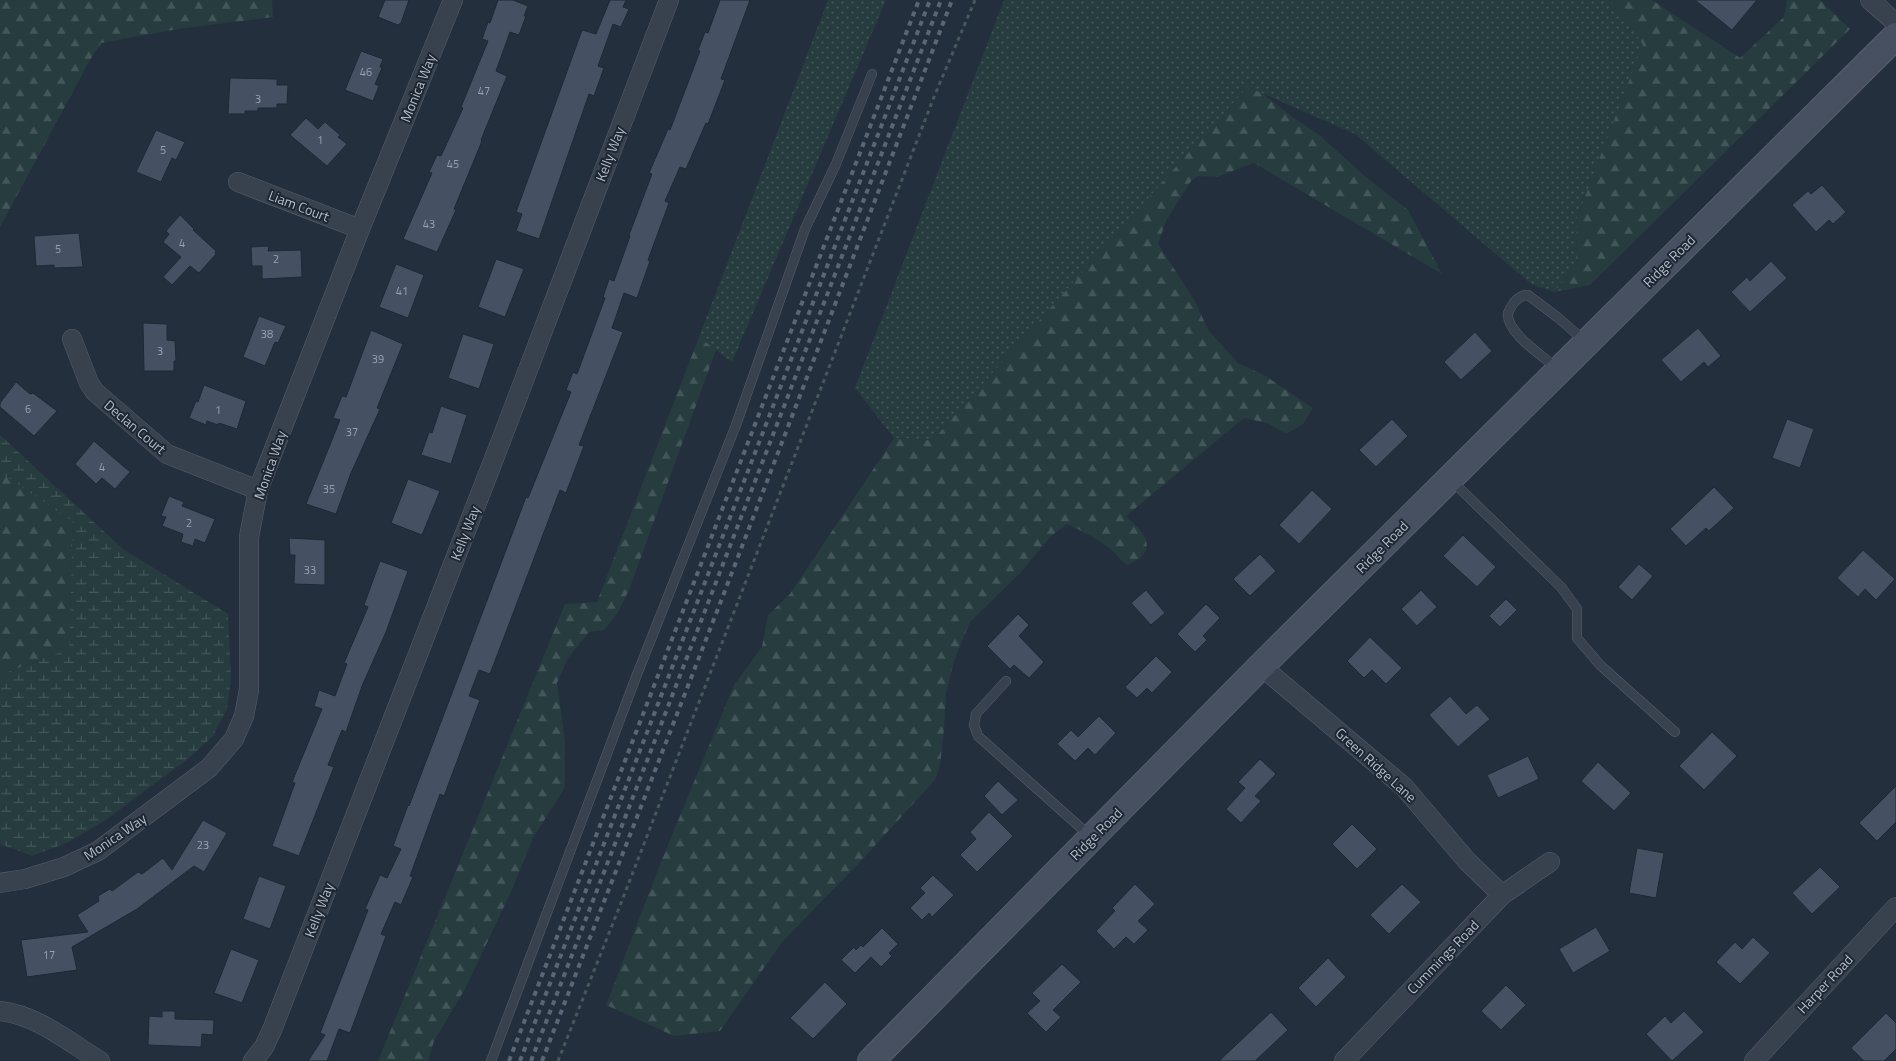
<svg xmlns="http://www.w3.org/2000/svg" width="1896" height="1061" font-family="'Titillium Web',sans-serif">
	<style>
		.green { fill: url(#green-dots) }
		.forest { fill: url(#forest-firs) }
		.wetland { fill: url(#wetland-marsh) }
		.building { fill: #455162; stroke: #1f2835 }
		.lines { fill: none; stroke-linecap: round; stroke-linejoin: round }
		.lane-casing { stroke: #565f6c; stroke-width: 10 }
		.street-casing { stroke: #565f6c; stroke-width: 20 }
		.secondary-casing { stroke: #565f6c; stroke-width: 28 }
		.path { stroke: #44595c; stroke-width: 3; stroke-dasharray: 4 4; stroke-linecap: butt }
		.lane { stroke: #38414e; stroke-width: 9 }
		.street { stroke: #38414e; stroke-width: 19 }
		.secondary { stroke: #465061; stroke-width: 26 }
		.rail { stroke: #5a6575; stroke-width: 4; stroke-dasharray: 5 5; stroke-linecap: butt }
		.labels { text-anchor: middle; stroke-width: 4; stroke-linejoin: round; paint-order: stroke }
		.number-label { font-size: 11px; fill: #98a1af }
		.street-label { font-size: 14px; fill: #b4bcc9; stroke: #1d2633 }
	</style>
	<defs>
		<pattern id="green-dots" width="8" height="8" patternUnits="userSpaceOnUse" patternTransform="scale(1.25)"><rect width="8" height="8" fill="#263c3f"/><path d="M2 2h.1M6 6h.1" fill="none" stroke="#435659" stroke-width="1.8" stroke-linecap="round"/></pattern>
		<pattern id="forest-firs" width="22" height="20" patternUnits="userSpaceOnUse" patternTransform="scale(1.25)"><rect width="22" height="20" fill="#263c3f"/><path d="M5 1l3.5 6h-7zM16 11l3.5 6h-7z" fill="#435659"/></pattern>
		<pattern id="wetland-marsh" width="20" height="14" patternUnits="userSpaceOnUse" patternTransform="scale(1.25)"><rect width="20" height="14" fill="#263c3f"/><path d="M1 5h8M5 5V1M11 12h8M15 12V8" fill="none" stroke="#435659"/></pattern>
	</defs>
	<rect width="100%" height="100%" fill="#242f3e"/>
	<g class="green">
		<path d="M828,0h58l-154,362 -33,-25z"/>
		<path d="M1004,0h606l34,44 -67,174 -1,48 -22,26 -23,-8 -176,-150 -107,-47 -315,353 -39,-2 -39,-50z"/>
	</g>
	<g class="forest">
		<path d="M0,0h272l1,17 -95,12 -77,14 -11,17 -90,167z"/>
		<path d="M1610,0h42l88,58 44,-41 3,-17h33l30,29 -260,256 -36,7 22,-26 1,-48 66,-174z"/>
		<path d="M1247,87l15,6 29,23 27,18 49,44 41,32 34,64 -188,-111 -37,14 -19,-1 -7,5 -25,40 -8,23 37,57 13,29 30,33 26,12 49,33 -10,16 -17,10 -19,-11 -23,-5 -118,98c10,10 31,25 15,41 -3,3 -10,6 -14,8 -7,-5 -11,-12 -18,-17 -13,-10 -27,-17 -42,-24l-17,13 -29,35 -51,50 -16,39 -8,32 -2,36 -4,36 -5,15 -77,84 -76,78 -62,89 -46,5 -68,-31 55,-143 73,-177 28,-38 6,-32 22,-21 104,-156 39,2z"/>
		<path d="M699,337l17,13 -87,240 -12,24 -13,16 -15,2 -21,26 -11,25 8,58v46l-32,51 -22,54 -46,97 -31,52 -6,20h-50l187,-457 32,-2z"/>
		<path d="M0,472l73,50 -4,127 -69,26z"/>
	</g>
	<path class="wetland" d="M0,435l123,114 105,65 3,65 -4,30 -14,27 -24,22 -82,61 -38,23 -37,14 -32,-12v-169l69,-26 4,-127 -73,-50z"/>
	<g class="building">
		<path d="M385,0h24l-8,23 -3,2 -20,-8z"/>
		<path d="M498,0h15l15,6 -4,10h2l-7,19 -9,-3 -14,39 11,5 -26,64 1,1 -28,68 2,1 -19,42 -34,-13 29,-66 -3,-1 8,-17 4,1 22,-48 -2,-1 27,-66 -6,-2 6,-17 2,1z"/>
		<path d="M610,0h16l-3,7 6,2 -8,18 -8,-3 -15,42 6,2 -10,28 -5,-2 -50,145 -23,-8 6,-17 -6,-2 66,-182 14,4z"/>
		<path d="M720,0h30l-29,79 4,1 -17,44 -2,-1 -20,46 -6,-2 -15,34 4,2 -21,57 2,1 -13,37 -13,-5 -12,35 11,4 -44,113 5,1 -18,47 -6,-3 -70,184 -11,-4 -10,26 11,4 -36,96 -4,-2 -30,82 3,1 -12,28 -6,-3 -14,32 5,2 -36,97 -11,-4 -12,32h-19l17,-26 -5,-2 48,-123 -3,-1 15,-34 7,3 14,-29 -8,-3 15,-41 1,1 54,-142 63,-167 2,1 43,-106 -5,-2 7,-18 4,2 28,-76 -2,-1 6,-18 5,2 16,-45 -1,-1 23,-61 -3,-1 19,-44 2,1 30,-79 -2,-1 7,-18 3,1z"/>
		<path d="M1695,0h62l-25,30z"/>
		<path d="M361,51l22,8 -3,8 2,1 -7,16 4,2 -6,15 -28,-11z"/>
		<path d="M230,78l47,1v6h11l-1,19h-10v4h-19v3h-13v3h-17z"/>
		<path d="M306,118l12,11 7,-7 15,13 -2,2 9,7 -20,22 -37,-31z"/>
		<path d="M156,130l29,12 -9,18 -4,-2 -11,24 -25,-10z"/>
		<path d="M1822,185l24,27 -13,12 -4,-4 -13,12 -24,-27 16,-14 3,3z"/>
		<path d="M180,215l14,14 -1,1 23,21 -1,2 1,1 -17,19 -9,-7 -18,19 -9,-8 18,-20 -18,-15 6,-8 -3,-3z"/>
		<path d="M79,233l4,34 -29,1v-3l-18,1 -2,-30z"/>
		<path d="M269,246l-1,5 33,-1 1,27 -40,2v-13h-10l-1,-19z"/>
		<path d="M496,259l28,10 -19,48 -27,-10z"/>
		<path d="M1771,261l16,17 -37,34 -19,-20 16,-15 3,4z"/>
		<path d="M396,264l28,11 -16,43 -29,-11z"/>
		<path d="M259,316l27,10 -8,17 -3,-1 -10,24 -22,-9z"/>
		<path d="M143,323l24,1v16l8,1 1,20h-2v10h-30z"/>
		<path d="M1698,328l23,28 -13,11 -4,-5 -23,20 -20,-22z"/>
		<path d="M371,330l32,14 -26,64 3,1 -29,64 -15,41 -30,-10 34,-84 -7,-2 9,-22 4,1z"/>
		<path d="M1475,332l17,19 -31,29 -17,-18z"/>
		<path d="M463,334l31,10 -15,45 -31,-11z"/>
		<path d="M16,382l14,12 3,-1 24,18 -23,25 -34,-29v-4z"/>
		<path d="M204,385l42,16 -9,28 -18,-6 -1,2 -11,-4 -1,4 -17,-7 7,-17 2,1z"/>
		<path d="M441,406l26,9 -16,49 -30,-9 8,-23 3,1z"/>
		<path d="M1392,419l16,17 -32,31 -17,-17z"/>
		<path d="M1787,419l27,10 -14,39 -28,-10z"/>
		<path d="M94,441l36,31 -15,17 -13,-11 -6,6 -21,-20z"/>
		<path d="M408,479l32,12 -18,44 -31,-12z"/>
		<path d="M1714,487l20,21 -25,23 -3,-3 -20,18 -16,-17z"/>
		<path d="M1312,490l20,19 -33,35 -20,-19z"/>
		<path d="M169,496l15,6 -2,4 33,13 -10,24 -10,-4 -2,7 -12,-4 2,-8 -21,-8 4,-9 -5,-1z"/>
		<path d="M1463,535l33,32 -19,20 -34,-31z"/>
		<path d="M289,538l36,2v45l-31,-1 1,-29h-5z"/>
		<path d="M1863,550l32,29 -19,21 -11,-11 -7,8 -21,-19z"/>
		<path d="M1260,554l16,17 -26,25 -17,-17z"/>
		<path d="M380,561l28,10 -22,61 -24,54 -16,46 -4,-2 -14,35 6,2 -35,89 -27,-10 23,-63 -3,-1 30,-73 -8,-3 5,-16 16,6 12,-32 -3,-1 24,-56 -4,-2z"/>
		<path d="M1639,564l14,12 -21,24 -14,-13z"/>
		<path d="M1146,590l19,23 -14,12 -20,-22z"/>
		<path d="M1421,590l16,17 -20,19 -16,-17z"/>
		<path d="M1506,599l11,11 -17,17 -11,-11z"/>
		<path d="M1206,604l14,14 -17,18 4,4 -12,12 -18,-18z"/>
		<path d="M1018,614l11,11 -10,11 25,26 -15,16 -15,-13 -4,4 -23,-23z"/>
		<path d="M1370,637l32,31 -16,16 -14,-14 -8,8 -17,-17z"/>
		<path d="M1156,656l16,16 -20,21 -5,-5 -10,10 -12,-11z"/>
		<path d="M1450,696l16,18 11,-9 13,14 -32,28 -29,-32z"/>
		<path d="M1099,716l17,17 -21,22 -7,-7 -13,13 -18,-17 14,-14 7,7z"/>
		<path d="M1712,732l25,24 -33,34 -25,-24z"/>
		<path d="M1528,756l11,23 -41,19 -11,-23z"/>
		<path d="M1260,759l16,15 -21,22 6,5 -20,22 -15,-14 19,-21 -7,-6z"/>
		<path d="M1598,762l33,31 -17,18 -33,-30z"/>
		<path d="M998,781l20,19 -16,15 -18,-19z"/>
		<path d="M1896,786v36l-19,19 -18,-18z"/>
		<path d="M989,812l24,24 -36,36 -17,-17 16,-16 -6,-7z"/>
		<path d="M203,820l24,13 -23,39 -10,-6 -57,43 -65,38 5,23 -50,7 -6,-37 67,-8 -11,-17 22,-14 -1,-5 12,-7 2,2 26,-19 4,2 21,-16 9,12z"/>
		<path d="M1352,824l25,25 -20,20 -25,-25z"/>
		<path d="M1637,848l27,5 -8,45 -27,-5z"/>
		<path d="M1820,867l20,20 -28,27 -20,-21z"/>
		<path d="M933,875l21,20 -22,22 -3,-4 -7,7 -12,-12 15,-15 -5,-5z"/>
		<path d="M259,876l27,10 -16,43 -27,-10z"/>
		<path d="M1135,884l20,20 -17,17 10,9 -14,14 -8,-7 -12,12 -18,-18 19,-20 -3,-3z"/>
		<path d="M1402,884l19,18 -32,32 -19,-19z"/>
		<path d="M1596,927l14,24 -37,22 -14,-24z"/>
		<path d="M882,928l16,16 -9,9 3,3 -11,11 -10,-10 -16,16 -14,-13 13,-13 2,3 5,-5 2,2z"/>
		<path d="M1753,937l17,16 -30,31 -24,-22 19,-20 7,7z"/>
		<path d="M231,949l28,11 -17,43 -28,-10z"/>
		<path d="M1328,958l18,19 -30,30 -18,-19z"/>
		<path d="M1062,964l19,18 -28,28 8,7 -15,15 -19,-19 13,-12 -8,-8z"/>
		<path d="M825,982l22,22 -34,35 -23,-21z"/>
		<path d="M1506,985l20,20 -25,25 -20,-19z"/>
		<path d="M162,1011h13v8l39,1 -1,15 -11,-1 -1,13 -53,-2 1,-29 13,1z"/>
		<path d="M1684,1011l20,21 -32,29 -26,-27 19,-18 6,7z"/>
		<path d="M1271,1012l17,18 -33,31h-36z"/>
		<path d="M1886,1013l10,10v26l-12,12h-20l-13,-13z"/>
	</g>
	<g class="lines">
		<defs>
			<g id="lane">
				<path d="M1558,369c-15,-13 -52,-36 -50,-56 4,-9 10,-18 20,-18l29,22 28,24"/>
				<path d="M1452,481l109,106 16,22v29l23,27 75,67"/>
				<path d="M1006,681l-30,33 -2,11 4,11 112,100"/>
				<path d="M491,1061l145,-384 100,-252 69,-196 31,-65 36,-90"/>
			</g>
			<g id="street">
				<path d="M1870,0l26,23"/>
				<path d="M238,182l122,47"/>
				<path d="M72,339l17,44 6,9 72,62 91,36"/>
				<path d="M1261,666l143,121 63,74 35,34"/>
				<path d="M0,883l25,-4 39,-12 34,-16 111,-83 25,-29 10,-23 5,-26v-153l9,-47 102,-261 93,-229"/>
				<path d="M0,1011c37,4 69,31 100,50"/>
				<path d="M253,1061l11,-14 8,-17 230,-592 167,-438"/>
				<path d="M1344,1061l158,-166 48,-33"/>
				<path d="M1754,1061l142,-154"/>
			</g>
			<path id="secondary" d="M871,1061l390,-395 635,-630"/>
		</defs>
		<use href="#lane" class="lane-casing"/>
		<use href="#street" class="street-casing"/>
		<use href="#secondary" class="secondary-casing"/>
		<path class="path" d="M558,1061l63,-158 313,-806 41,-97"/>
		<use href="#lane" class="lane"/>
		<use href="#street" class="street"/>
		<use href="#secondary" class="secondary"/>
		<g class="rail">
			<path d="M509,1061l410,-1061"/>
			<path d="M520,1061l410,-1061"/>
			<path d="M531,1061l410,-1061"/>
			<path d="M542,1061l179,-460 231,-601"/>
		</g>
	</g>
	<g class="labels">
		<g class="number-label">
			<text x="366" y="76">46</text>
			<text x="484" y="95">47</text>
			<text x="258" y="103">3</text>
			<text x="320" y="144">1</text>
			<text x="163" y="154">5</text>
			<text x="453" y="168">45</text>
			<text x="429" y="228">43</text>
			<text x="182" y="247">4</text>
			<text x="58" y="253">5</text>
			<text x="276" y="263">2</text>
			<text x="402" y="295">41</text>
			<text x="267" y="338">38</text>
			<text x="160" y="355">3</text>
			<text x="378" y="363">39</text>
			<text x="28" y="413">6</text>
			<text x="218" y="414">1</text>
			<text x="352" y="436">37</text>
			<text x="102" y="471">4</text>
			<text x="329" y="493">35</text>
			<text x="189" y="527">2</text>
			<text x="310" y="574">33</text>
			<text x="203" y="849">23</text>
			<text x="49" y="959">17</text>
		</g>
		<g class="street-label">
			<text transform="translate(418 88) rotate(-68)" y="5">Monica Way</text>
			<text transform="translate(610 154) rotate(-69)" y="5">Kelly Way</text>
			<text transform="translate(299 206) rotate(21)" y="5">Liam Court</text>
			<text transform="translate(1669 261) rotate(-45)" y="5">Ridge Road</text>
			<text transform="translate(135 427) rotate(40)" y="5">Declan Court</text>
			<text transform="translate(270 465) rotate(-71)" y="5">Monica Way</text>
			<text transform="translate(465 533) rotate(-69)" y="5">Kelly Way</text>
			<text transform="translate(1382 547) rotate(-45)" y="5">Ridge Road</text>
			<text transform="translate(1376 765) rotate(42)" y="5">Green Ridge Lane</text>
			<text transform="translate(1096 834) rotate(-45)" y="5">Ridge Road</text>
			<text transform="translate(115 837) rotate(-34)" y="5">Monica Way</text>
			<text transform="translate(319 910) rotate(-69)" y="5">Kelly Way</text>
			<text transform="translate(1443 957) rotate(-46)" y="5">Cummings Road</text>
			<text transform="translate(1825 984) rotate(-47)" y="5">Harper Road</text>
		</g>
	</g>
</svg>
